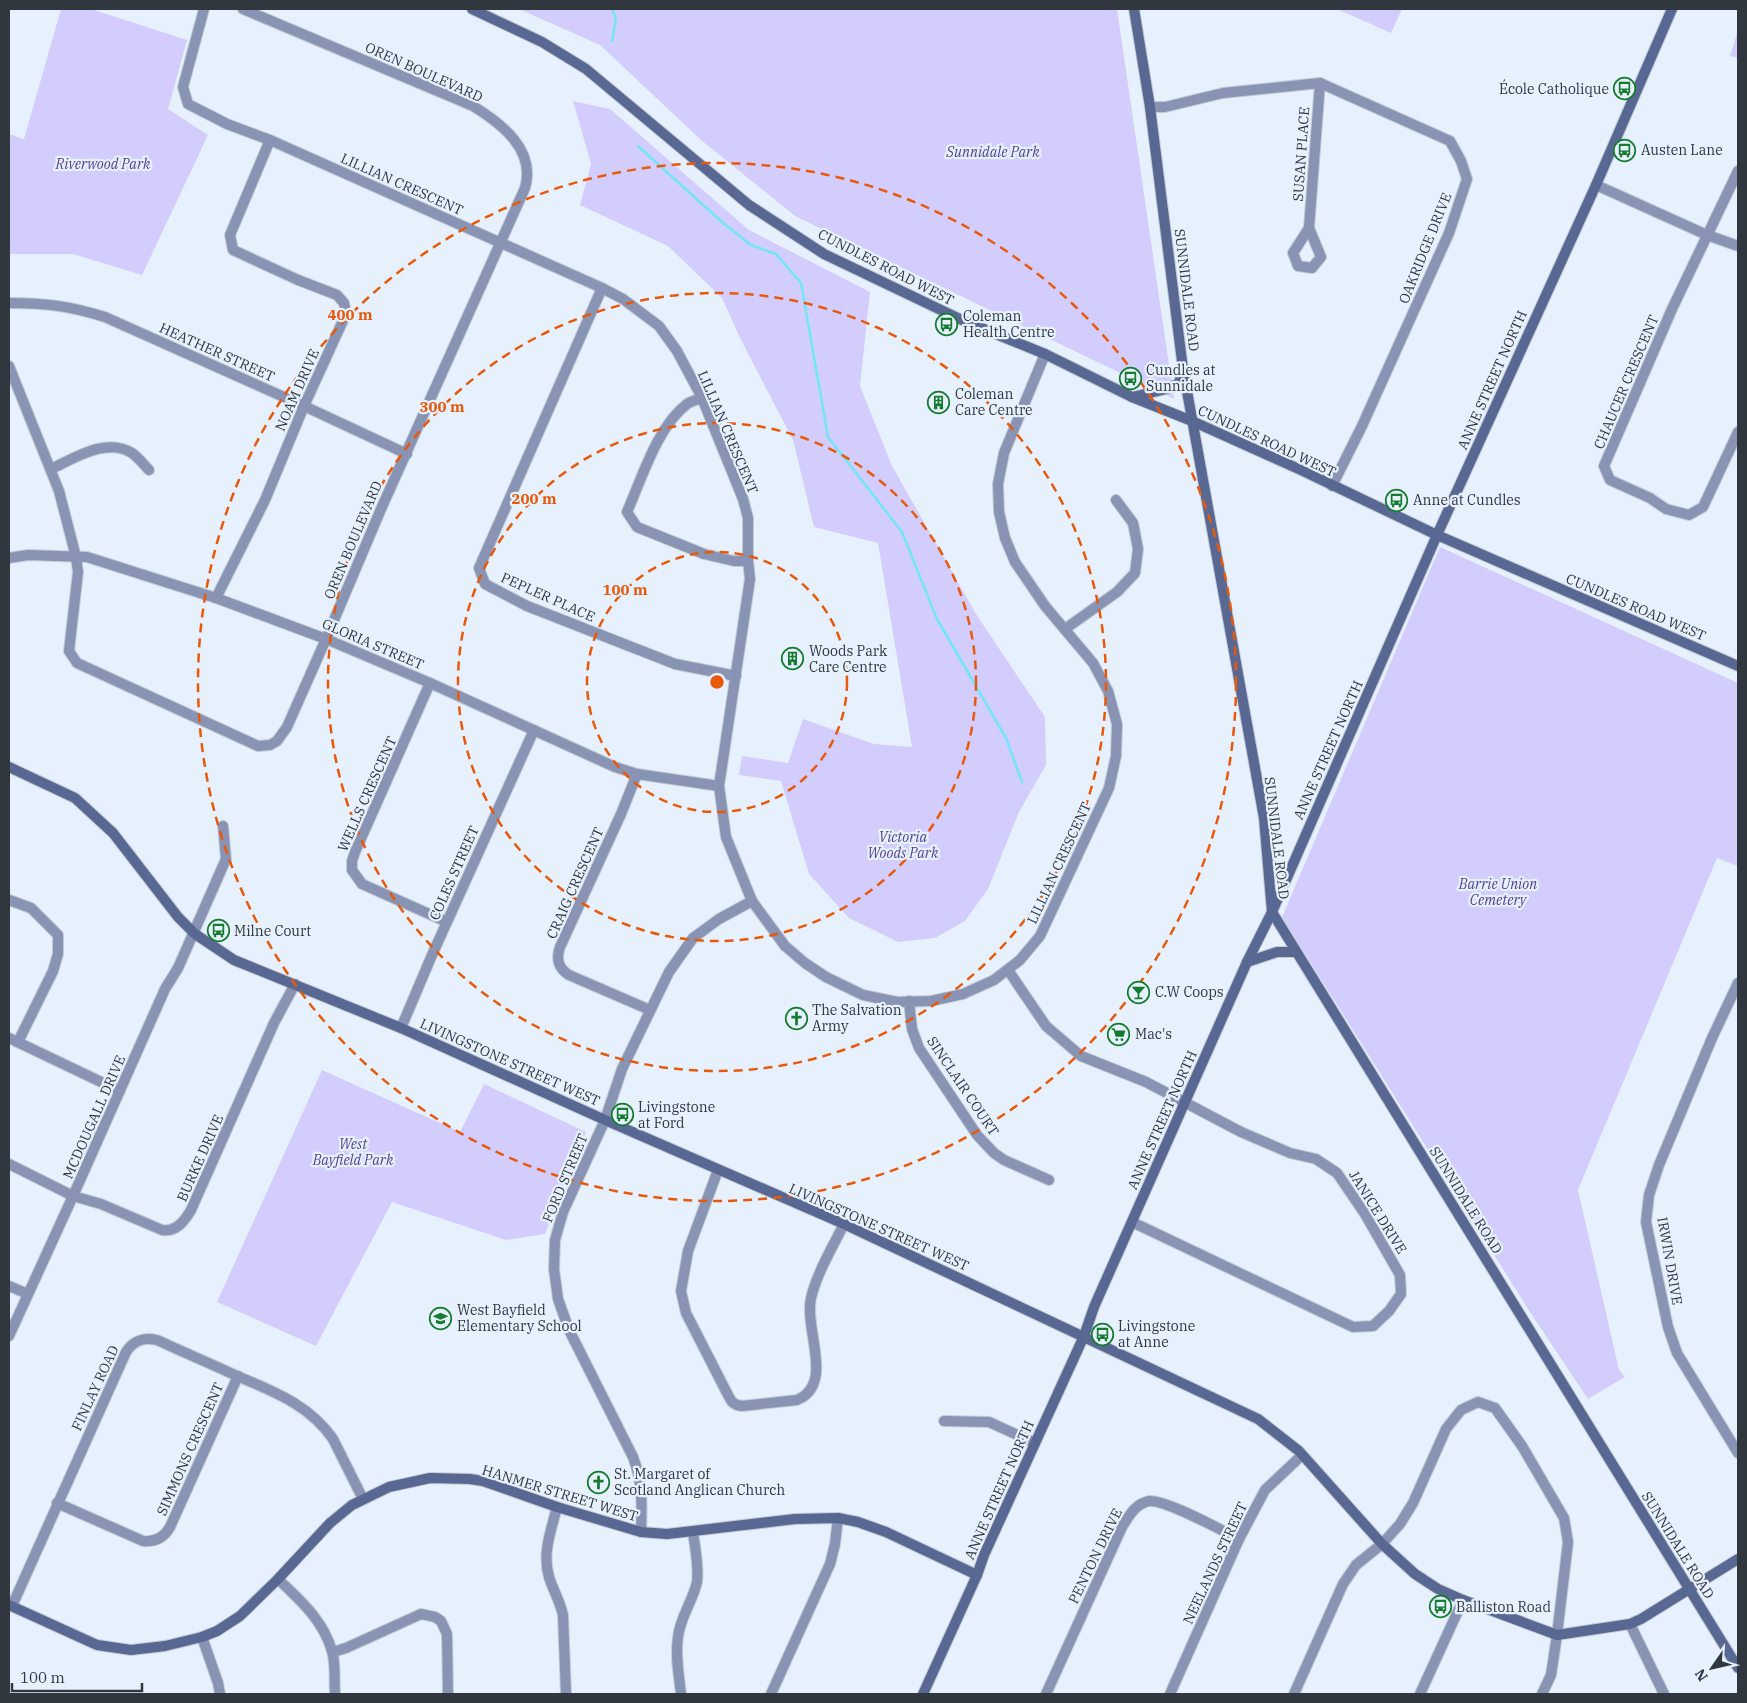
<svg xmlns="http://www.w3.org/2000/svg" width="1747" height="1703" font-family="'IBM Plex Serif',serif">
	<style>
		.green { fill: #d3cdfe }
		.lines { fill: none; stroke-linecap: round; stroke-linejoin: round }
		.stream { stroke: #72e5f7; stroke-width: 2.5 }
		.street-casing { stroke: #c2ccd7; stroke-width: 12 }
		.secondary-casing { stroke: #c2ccd7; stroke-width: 12 }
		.street { stroke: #8993b3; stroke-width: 10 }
		.secondary { stroke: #596793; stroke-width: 10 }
		.ring { fill: none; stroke: #e8590c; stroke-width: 2.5; stroke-dasharray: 9 6 }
		.labels { text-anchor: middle; stroke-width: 4.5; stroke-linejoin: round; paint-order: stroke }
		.street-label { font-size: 14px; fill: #30373f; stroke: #e7f1fd }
		.poi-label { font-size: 14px; fill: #30373f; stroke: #e7f1fd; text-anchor: start }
		.park-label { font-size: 14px; font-style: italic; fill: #543f96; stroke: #e7f1fd }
		.centre { fill: #e8590c; stroke: #e7f1fd; stroke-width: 2.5 }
		.ring-label { font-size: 15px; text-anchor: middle; font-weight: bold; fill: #e8590c; stroke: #e7f1fd; stroke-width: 4.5; stroke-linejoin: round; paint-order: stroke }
	</style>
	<rect width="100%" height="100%" fill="#e7f1fd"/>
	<g class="green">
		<path d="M61,9h30l96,31 -19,69 40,26 -66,140 -69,-21h-64v-120l15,5z"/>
		<path d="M519,9h598l57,390 -379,-183 -94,-76 -101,-95z"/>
		<path d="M1337,9h65l-11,24z"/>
		<path d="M1738,30v28l-8,-2z"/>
		<path d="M573,101l37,8 139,121 121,62 -10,94 32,80 84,148 69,103 1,48 -27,47 -31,77 -23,32 -30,17 -37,4 -49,-24 -40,-44 -28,-93 -42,-6 3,-19 46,7 15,-44 71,25 38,3 -34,-204 -64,-16 -21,-87 -52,-100 -19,-42 -54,-52 -88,-41 11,-41z"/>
		<path d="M1440,547l298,136v183l-21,-8 -139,332 41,180 6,7 -37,22 -60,-90 -246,-392z"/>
		<path d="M322,1070l138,62 24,-48 102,48 -41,102 -39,6 -114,-38 -76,144 -99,-44z"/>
	</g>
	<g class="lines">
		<g class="stream">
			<path d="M612,9l4,10 -4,22"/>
			<path d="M638,146l85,77 28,22 25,9 25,29 27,154 74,95 35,87 69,119 16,44"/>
		</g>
		<defs>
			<g id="street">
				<path d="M204,9l-21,78 5,17 39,20 43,16 332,148 21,11 36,27 18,25 25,47 41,101 5,19v43l2,18 -31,207 7,51 26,64 33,45 20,17 21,14 37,18 34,7 34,-1 32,-7 31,-14 26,-20 20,-24 69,-148 7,-32 1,-32 -9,-33 -15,-28 -48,-57 -30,-44 -10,-24 -6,-26 -1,-28 6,-31 41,-99"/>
				<path d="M1150,107h15l58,-14 97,-10 130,58 11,20 6,18 -18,54 -87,193 -30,60"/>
				<path d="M1738,171l-66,138 -68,157 6,14 40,18 16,11 23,6 14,-8 35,-75"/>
				<path d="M1596,185l111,50 31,11"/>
				<path d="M1309,228l-16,25 5,13 14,2 9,-11 -12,-29 11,-145"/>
				<path d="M602,288l-123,280 6,16 42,22 148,58 61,12"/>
				<path d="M9,303c37,0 60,3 96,14l199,89 103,48"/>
				<path d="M9,366l50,125 17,66 2,15 -9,79 8,12 181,83 12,-1 7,-4 10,-14 39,-88 55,-130 144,-321c11,-38 -23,-64 -52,-82l-230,-97"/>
				<path d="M702,398c-5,2 -11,3 -15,6 -30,23 -45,74 -60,108l10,15 67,27 30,7h14"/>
				<path d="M51,469c24,-11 55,-32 81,-16 6,4 12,12 17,17"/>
				<path d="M9,558l19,-3 59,2 129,41 110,41 104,44 185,84 22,7 82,12"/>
				<path d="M216,598l49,-98 39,-94 42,-92 -2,-11 -7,-8 -39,-15 -65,-30 -3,-15 40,-95"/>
				<path d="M1065,629l52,-37 18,-19 3,-24 -5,-26 -17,-23"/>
				<path d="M430,683l-75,169 -3,9v9l10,14 85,38"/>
				<path d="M637,774l-16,40 -61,133c-4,12 -2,21 9,28l81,35"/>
				<path d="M9,900l22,8 27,27v19l-5,17 -35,71"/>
				<path d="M1008,970l38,56 35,30 65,26 95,50 49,21 26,6 21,14 28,41 35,61 1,19 -12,17 -16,15 -20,1 -221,-105"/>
				<path d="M1738,983l-26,55 -53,127 -10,30 -3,27 22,105 9,26 61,100"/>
				<path d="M909,1001l3,28 7,19 58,87 17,18 10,7 45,20"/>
				<path d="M401,1028l31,-73 102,-225"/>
				<path d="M9,1038l111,53"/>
				<path d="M9,1164l64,32 28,8 61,26c14,2 22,-8 29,-20l83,-187 21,-39"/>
				<path d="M718,1170l-30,81 -7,40 5,22 43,84 3,5 5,3 5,1 55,-6c38,-16 7,-70 14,-102 6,-25 21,-50 33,-74"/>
				<path d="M9,1286l19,8"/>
				<path d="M9,1336l64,-140 92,-207 13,-21 48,-109 -3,-33"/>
				<path d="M944,1421l45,1 46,21"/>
				<path d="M57,1503l86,38c12,1 21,-3 27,-14l68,-151"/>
				<path d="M557,1507c-6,24 -15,46 -8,70 4,13 11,24 14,38l3,79"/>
				<path d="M641,1532c1,-28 2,-48 -8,-75l-64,-127 -11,-31 -4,-30 1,-29 8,-28 42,-92 17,-51 47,-97 24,-34 26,-19 33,-18"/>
				<path d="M278,1579c23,22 45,41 54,72 4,13 2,29 3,43"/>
				<path d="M12,1606l114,-254c8,-12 18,-15 31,-12 26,12 52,23 78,35 37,16 74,29 98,64l30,60"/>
				<path d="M1630,1624l34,70"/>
				<path d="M202,1637l16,46 2,11"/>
				<path d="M333,1652l13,-4 75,-34 14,3 6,4 6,13 1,60"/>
				<path d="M681,1694c-2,-19 -6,-38 -3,-57 2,-20 15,-36 19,-55 2,-16 -2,-34 -4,-50"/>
				<path d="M771,1694l59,-130 5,-20 3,-26"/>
				<path d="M1046,1694l76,-167c7,-11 13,-23 27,-26 16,-2 74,30 90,38"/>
				<path d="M1170,1694l69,-155 26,-49 37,-35"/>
				<path d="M1294,1694l49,-110 13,-19 26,-21 18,-20 13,-21 33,-74 15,-19 17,-8 17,6 27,38 42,72 4,24 -11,93 -6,40 -9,19"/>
				<path d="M1420,1694l43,-94"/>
			</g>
			<g id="secondary">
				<path d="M472,9l70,33 44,27 163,136 75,49 140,67 81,33 87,43 60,24 109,49 136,65 301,131"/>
				<path d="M1134,9l16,98 33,262 81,449 8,94 466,756"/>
				<path d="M1132,397l35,-8 12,-6 3,-11"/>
				<path d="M9,767l66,31 38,35 65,84 17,17 39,26 167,68 204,92 239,104 414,195 41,32 83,93 33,30 23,15 25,11 94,35 73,-11 11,-5 97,-60"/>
				<path d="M1247,962l30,-10h19"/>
				<path d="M9,1605l88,40 34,5 34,-4 37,-9 15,-6 23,-15 38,-37 52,-56 22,-18 37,-18 41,-9 40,1 13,2 74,26 84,25 26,2 128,-15 43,-1 20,4 28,10 91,43"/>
				<path d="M923,1694l54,-119 7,-20 100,-219 10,-29 153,-345 25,-50 165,-377 159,-350 76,-176"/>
			</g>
		</defs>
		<use href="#street" class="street-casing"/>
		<use href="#secondary" class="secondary-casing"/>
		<use href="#street" class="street"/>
		<use href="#secondary" class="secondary"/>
	</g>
	<g class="ring">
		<circle cx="717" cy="682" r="130"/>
		<circle cx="717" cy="682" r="259"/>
		<circle cx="717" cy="682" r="389"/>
		<circle cx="717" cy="682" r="519"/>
	</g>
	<defs>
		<symbol id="bus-ring" viewBox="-11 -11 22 22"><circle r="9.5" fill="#e7f1fd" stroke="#157c2f" stroke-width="1.5"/><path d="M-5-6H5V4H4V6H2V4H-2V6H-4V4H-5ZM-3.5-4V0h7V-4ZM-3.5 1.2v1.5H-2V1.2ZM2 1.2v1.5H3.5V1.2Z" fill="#157c2f"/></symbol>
		<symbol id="building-ring" viewBox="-11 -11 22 22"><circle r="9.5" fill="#e7f1fd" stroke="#157c2f" stroke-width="1.5"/><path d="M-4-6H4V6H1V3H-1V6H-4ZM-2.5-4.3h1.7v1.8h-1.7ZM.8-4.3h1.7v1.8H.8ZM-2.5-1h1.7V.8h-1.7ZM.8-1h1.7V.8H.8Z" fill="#157c2f"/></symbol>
		<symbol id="bar-ring" viewBox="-11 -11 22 22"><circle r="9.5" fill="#e7f1fd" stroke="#157c2f" stroke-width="1.5"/><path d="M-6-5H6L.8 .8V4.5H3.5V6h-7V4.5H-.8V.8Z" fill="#157c2f"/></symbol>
		<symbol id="church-ring" viewBox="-11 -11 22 22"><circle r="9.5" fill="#e7f1fd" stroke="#157c2f" stroke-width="1.5"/><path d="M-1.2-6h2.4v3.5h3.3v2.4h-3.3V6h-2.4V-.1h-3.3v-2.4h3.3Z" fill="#157c2f"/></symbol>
		<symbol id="supermarket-ring" viewBox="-11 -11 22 22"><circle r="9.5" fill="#e7f1fd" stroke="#157c2f" stroke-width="1.5"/><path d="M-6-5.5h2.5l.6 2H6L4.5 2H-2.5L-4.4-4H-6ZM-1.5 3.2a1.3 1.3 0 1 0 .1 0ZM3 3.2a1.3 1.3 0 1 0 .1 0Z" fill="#157c2f"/></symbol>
		<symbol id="school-ring" viewBox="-11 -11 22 22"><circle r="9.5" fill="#e7f1fd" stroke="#157c2f" stroke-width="1.5"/><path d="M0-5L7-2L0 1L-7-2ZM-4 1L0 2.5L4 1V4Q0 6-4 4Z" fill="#157c2f"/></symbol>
	</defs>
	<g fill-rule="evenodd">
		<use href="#bus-ring" x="1612" y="76" width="25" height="25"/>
		<use href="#bus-ring" x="1612" y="138" width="25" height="25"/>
		<use href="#bus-ring" x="934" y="312" width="25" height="25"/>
		<use href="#bus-ring" x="1118" y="366" width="25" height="25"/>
		<use href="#building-ring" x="926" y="390" width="25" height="25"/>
		<use href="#bus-ring" x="1384" y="488" width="25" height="25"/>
		<use href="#building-ring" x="780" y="646" width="25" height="25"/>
		<use href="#bus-ring" x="206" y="918" width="25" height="25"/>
		<use href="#bar-ring" x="1126" y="980" width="25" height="25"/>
		<use href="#church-ring" x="784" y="1006" width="25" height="25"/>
		<use href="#supermarket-ring" x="1106" y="1022" width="25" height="25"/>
		<use href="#bus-ring" x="610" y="1102" width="25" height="25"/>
		<use href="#school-ring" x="428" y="1306" width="25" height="25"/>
		<use href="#bus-ring" x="1090" y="1322" width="25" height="25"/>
		<use href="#church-ring" x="586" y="1470" width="25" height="25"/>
		<use href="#bus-ring" x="1428" y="1594" width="25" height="25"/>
	</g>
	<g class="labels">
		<g class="street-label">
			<text transform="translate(424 72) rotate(24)" y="5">OREN BOULEVARD</text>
			<text transform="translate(1301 154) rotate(-86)" y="5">SUSAN PLACE</text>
			<text transform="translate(402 184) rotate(24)" y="5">LILLIAN CRESCENT</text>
			<text transform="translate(1425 248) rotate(-68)" y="5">OAKRIDGE DRIVE</text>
			<text transform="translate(886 267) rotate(27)" y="5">CUNDLES ROAD WEST</text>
			<text transform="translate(1187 290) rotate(83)" y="5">SUNNIDALE ROAD</text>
			<text transform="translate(217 352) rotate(24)" y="5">HEATHER STREET</text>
			<text transform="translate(1492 380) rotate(-66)" y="5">ANNE STREET NORTH</text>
			<text transform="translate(1626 382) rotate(-67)" y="5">CHAUCER CRESCENT</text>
			<text transform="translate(297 390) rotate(-66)" y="5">NOAM DRIVE</text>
			<text transform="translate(728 432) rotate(67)" y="5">LILLIAN CRESCENT</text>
			<text transform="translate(1267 441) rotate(25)" y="5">CUNDLES ROAD WEST</text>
			<text transform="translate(353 540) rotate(-67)" y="5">OREN BOULEVARD</text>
			<text transform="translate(548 597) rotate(24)" y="5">PEPLER PLACE</text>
			<text transform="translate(1636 607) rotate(23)" y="5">CUNDLES ROAD WEST</text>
			<text transform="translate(373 644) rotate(23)" y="5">GLORIA STREET</text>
			<text transform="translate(1328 750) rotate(-66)" y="5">ANNE STREET NORTH</text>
			<text transform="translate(367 794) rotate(-66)" y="5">WELLS CRESCENT</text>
			<text transform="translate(1277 838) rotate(83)" y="5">SUNNIDALE ROAD</text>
			<text transform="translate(1059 863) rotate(-65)" y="5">LILLIAN CRESCENT</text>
			<text transform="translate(454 873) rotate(-66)" y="5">COLES STREET</text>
			<text transform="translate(575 883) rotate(-66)" y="5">CRAIG CRESCENT</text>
			<text transform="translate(510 1062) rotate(24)" y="5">LIVINGSTONE STREET WEST</text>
			<text transform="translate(963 1086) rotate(56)" y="5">SINCLAIR COURT</text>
			<text transform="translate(94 1117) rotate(-66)" y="5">MCDOUGALL DRIVE</text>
			<text transform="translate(1162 1120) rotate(-66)" y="5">ANNE STREET NORTH</text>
			<text transform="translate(200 1158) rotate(-66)" y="5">BURKE DRIVE</text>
			<text transform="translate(565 1178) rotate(-67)" y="5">FORD STREET</text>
			<text transform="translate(1466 1200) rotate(58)" y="5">SUNNIDALE ROAD</text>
			<text transform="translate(1378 1212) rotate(58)" y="5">JANICE DRIVE</text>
			<text transform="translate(879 1227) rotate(24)" y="5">LIVINGSTONE STREET WEST</text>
			<text transform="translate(1670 1261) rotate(80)" y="5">IRWIN DRIVE</text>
			<text transform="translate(95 1388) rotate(-65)" y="5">FINLAY ROAD</text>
			<text transform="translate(190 1449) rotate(-66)" y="5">SIMMONS CRESCENT</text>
			<text transform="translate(999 1490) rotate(-66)" y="5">ANNE STREET NORTH</text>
			<text transform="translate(560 1493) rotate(17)" y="5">HANMER STREET WEST</text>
			<text transform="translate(1678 1545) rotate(58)" y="5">SUNNIDALE ROAD</text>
			<text transform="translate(1095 1556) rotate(-64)" y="5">PENTON DRIVE</text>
			<text transform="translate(1215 1563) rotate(-65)" y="5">NEELANDS STREET</text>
		</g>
		<g class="poi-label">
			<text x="1609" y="94" text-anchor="end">École Catholique</text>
			<text x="1641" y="155">Austen Lane</text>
			<text x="963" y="321">Coleman<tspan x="963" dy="16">Health Centre</tspan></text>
			<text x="1146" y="375">Cundles at<tspan x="1146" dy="16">Sunnidale</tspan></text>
			<text x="955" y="399">Coleman<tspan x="955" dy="16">Care Centre</tspan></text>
			<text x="1413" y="505">Anne at Cundles</text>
			<text x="809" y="656">Woods Park<tspan x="809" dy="16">Care Centre</tspan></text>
			<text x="234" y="936">Milne Court</text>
			<text x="1155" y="997">C.W Coops</text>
			<text x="812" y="1015">The Salvation<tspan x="812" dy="16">Army</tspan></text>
			<text x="1135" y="1039">Mac's</text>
			<text x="638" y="1112">Livingstone<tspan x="638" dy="16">at Ford</tspan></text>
			<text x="457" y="1315">West Bayfield<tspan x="457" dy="16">Elementary School</tspan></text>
			<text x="1118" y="1331">Livingstone<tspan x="1118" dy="16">at Anne</tspan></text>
			<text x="614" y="1479">St. Margaret of<tspan x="614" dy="16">Scotland Anglican Church</tspan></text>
			<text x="1456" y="1612">Balliston Road</text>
		</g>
		<g class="park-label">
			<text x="993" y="157">Sunnidale Park</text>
			<text x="103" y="169">Riverwood Park</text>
			<text x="903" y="842">Victoria<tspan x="903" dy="16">Woods Park</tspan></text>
			<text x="1498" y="889">Barrie Union<tspan x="1498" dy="16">Cemetery</tspan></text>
			<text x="353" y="1149">West<tspan x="353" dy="16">Bayfield Park</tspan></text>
		</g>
	</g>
	<circle cx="717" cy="682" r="8" class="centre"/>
	<g class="ring-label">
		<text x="350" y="320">400 m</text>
		<text x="442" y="412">300 m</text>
		<text x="534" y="504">200 m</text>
		<text x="625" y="595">100 m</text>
	</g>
	<rect width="1747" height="1703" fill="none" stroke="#30373f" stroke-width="20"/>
	<g transform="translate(1712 1668) rotate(236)" stroke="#e7f1fd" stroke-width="4" paint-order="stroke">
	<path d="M0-4L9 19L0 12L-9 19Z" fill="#30373f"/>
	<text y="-8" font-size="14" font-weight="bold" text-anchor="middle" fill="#30373f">N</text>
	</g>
	<path d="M12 1683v8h130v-8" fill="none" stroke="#30373f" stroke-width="2.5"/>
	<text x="20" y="1683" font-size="15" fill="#30373f" stroke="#e7f1fd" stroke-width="4" paint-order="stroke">100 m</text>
</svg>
